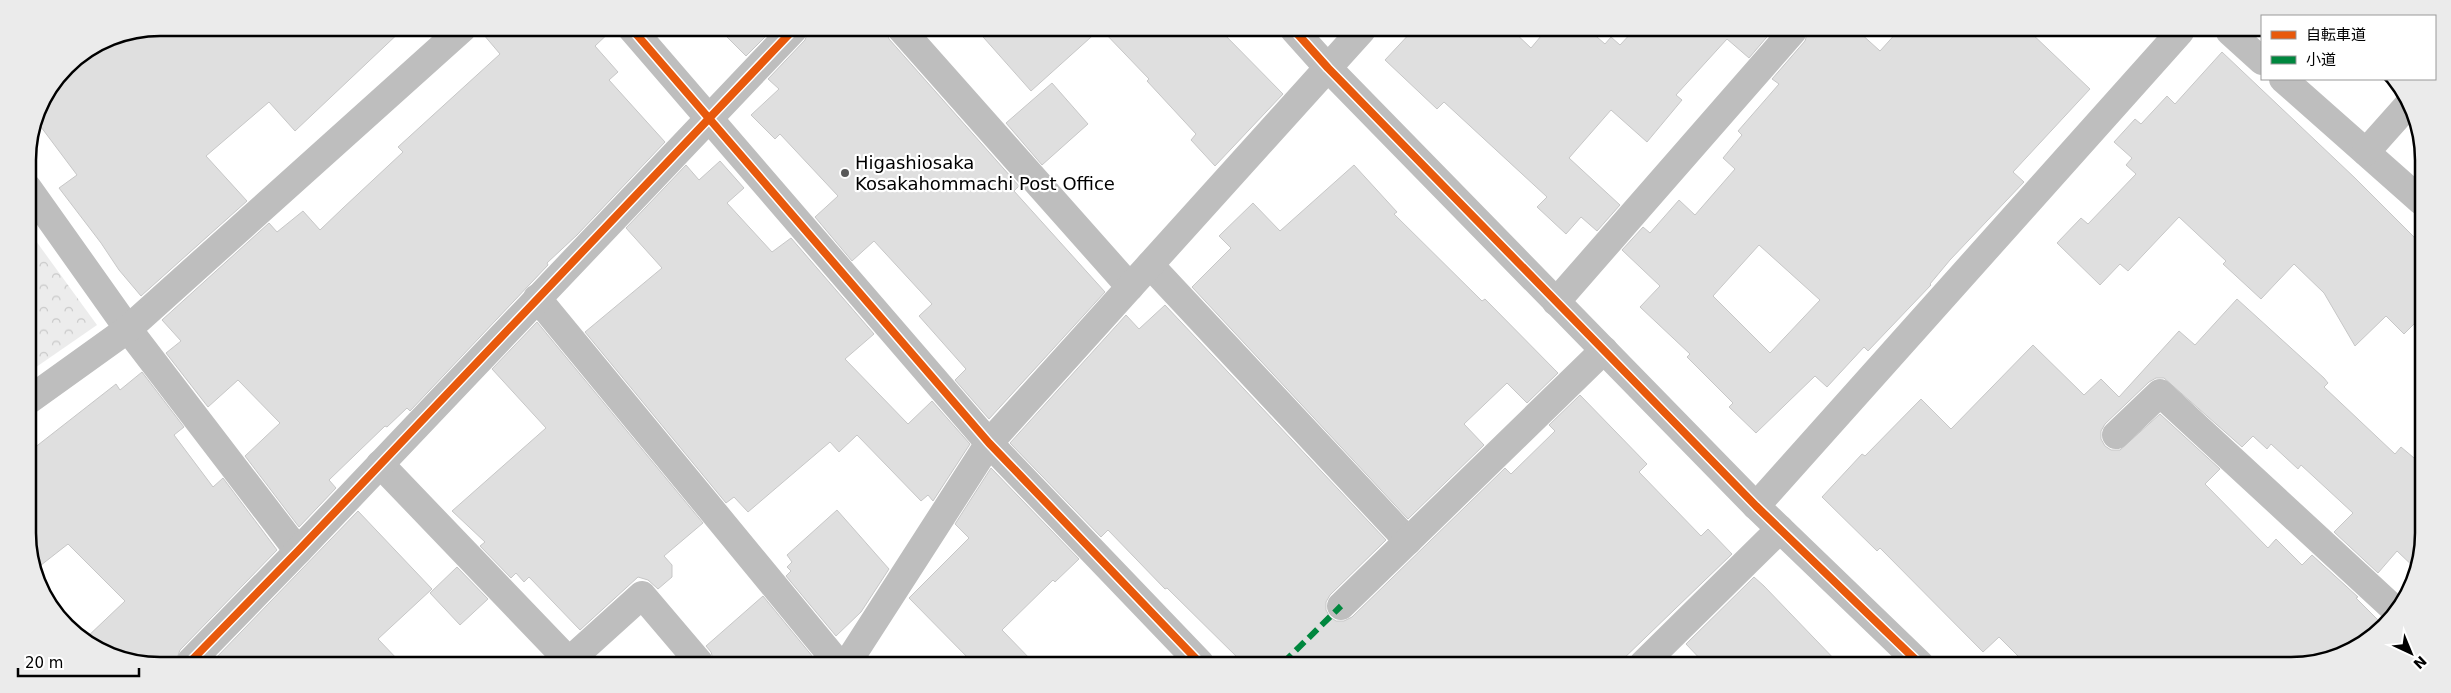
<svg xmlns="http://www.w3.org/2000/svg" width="2451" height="693" font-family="'DejaVu Sans','Noto Sans JP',sans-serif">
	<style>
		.park { fill: url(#park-crowns) }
		.building { fill: #dfdfdf; stroke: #c7c7c7; fill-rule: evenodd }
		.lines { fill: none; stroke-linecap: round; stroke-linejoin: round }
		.minor { stroke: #bebebe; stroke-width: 28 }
		.quiet { stroke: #00873e; stroke-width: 6; stroke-dasharray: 12 6; stroke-linecap: butt }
		.cycleway-casing { stroke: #fff; stroke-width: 11 }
		.cycleway { stroke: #e8590c; stroke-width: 8 }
		.poi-dot { fill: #595959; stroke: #fff; stroke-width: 2 }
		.labels { text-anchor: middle; stroke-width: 4.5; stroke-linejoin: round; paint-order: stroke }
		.poi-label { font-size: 18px; fill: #000; stroke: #fff; text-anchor: start }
		.rim { fill: none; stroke: #000; stroke-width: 2.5 }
	</style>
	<defs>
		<pattern id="park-crowns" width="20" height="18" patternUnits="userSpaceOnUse" patternTransform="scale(1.25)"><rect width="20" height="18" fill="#ececec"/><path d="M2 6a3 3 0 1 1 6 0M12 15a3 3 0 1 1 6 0" fill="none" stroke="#c9c9c9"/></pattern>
	</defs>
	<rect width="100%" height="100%" fill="#fff"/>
	<path class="park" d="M28,230l69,95 -68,47z"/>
	<g class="building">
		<path d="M160,28h244l-109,103 -26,-29 -63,54 41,45 -106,95 -22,-26 -18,-27 -42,-55 18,-13 -42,-56 3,-10 29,-43 44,-29z"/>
		<path d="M478,28h136l-19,18 23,26 -9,8 56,62 -88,93 -30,28 1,2 -138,146 -3,-3 -20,19 -2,-1 -56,54 7,8 -37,39 -54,-71 35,-33 -42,-43 -30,27 -42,-54 15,-12 -19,-21 107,-97 8,9 26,-21 17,19 23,-22 60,-56 -5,-5 102,-93z"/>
		<path d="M719,29h54l-27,27z"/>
		<path d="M809,29h77l3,10 130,147 -5,5 91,101 -116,127 -34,-39 11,-11 -47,-53 13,-12 -58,-63 -22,20 -37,-44 23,-21 -58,-62 -5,5 -24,-24 28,-26 -11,-10 37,-39z"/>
		<path d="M976,29h124l-69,62z"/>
		<path d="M1101,29l119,1 63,64 -68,72 -24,-26 5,-6 -49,-53 2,-2z"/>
		<path d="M1413,30h99l19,18 15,-18h43l16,14 6,-7 9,8 13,-14h139l-23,27 -22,-19 -51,56 6,5 -35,42 -36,-32 -42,48 51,47 -23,26 -16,-14 -15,17 -29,-27 10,-10 -103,-95 -7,7 -52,-49z"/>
		<path d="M1808,31h50l22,20 18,-20h131l61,58 -77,83 11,10 -74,78 -20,24 1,1 -63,66 -4,-4 -37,40 -12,-11 -59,57 -27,-26 4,-4 -46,-46 3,-3 -50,-47 20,-21 -38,-36 21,-23 7,6 29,-33 16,15 40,-46 -12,-11 19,-23 -4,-4 41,-47 -7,-5 33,-38zM1759,245l61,55 -50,53 -57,-57z"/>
		<path d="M2222,52l133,126 59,59 6,10v71l-16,16 -18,-18 -31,30 -31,-53 -30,-29 -33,35 -38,-35 3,-3 -47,-44 -51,54 -8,-7 -20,21 -43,-42 24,-25 7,6 48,-50 -10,-9 6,-7 -18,-16 21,-23 6,5 26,-28 8,8z"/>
		<path d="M1052,83l36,41 -46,41 -36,-42z"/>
		<path d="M720,161l24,27 -17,15 45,49 19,-14 83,96 -29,25 63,65 24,-23 38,43 -37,57 -5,-6 -7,6 -64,-66 -18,17 -9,-10 -82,70 -14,-15 -8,6 -141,-171 77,-64 -36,-40 60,-63 13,15z"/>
		<path d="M1354,165l43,47 -3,2 88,87 3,-2 73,74 -31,30 -20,-20 -43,41 20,21 -76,74 -216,-232 39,-39 -12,-12 34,-33 27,28z"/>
		<path d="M2237,299l87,79 4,5 -4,4 71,67 6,-7 19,16 -1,104 -2,3 -20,-19 -19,22 -44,-41 19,-19 -52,-48 -3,4 -27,-25 -4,5 -14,-13 -11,11 -78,-69h-8l-7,4 -44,42 -4,7v8l4,7 6,4h9l40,-36 60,55 -15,15 63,64 8,-9 26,26 10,-10 46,42 -2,1 27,27 -5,8 -37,22 -42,10h-272l-28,-28 -16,15 -103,-104 -3,3 -55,-54 40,-43 3,2 56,-57 30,30 82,-84 51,50 17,-16 18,18 60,-66 16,14z"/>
		<path d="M1165,305l221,235 -56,55 -4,7v8l4,7 6,4h8l8,-4 153,-149 6,6 44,-43 -6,-6 31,-30 67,69 -8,8 62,64 7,-7 24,25 -114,110 -375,-1 -76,-75 -2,1 -57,-59 -7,7 -91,-94 116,-128 13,14z"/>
		<path d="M537,322l166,201 -39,33 8,9v12l-14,12 -10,-9 -10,-3 -58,53 -51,-53 -5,5 -8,-9 -5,5 -31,-32 5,-4 -33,-31 94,-83 -54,-59z"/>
		<path d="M142,372l42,55 -10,8 39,52 10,-9 54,72 -97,100 -4,11h-50l-40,-23 39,-37 -57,-57 -32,25 -6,-11 -1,-106 87,-68 4,6z"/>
		<path d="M991,468l88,91 -24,23 -2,-2 -51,50 32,33h-61l-64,-65 60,-60 -14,-14z"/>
		<path d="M837,510l52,59 -28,43 -25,24 -50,-60 5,-5 -4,-4 5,-5 -5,-7z"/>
		<path d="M358,511l74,78 -54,50 22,23 -187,-1z"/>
		<path d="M457,567l31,32 -28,26 -30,-32z"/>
		<path d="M1754,577l10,9 75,78h-134l-19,-20z"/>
		<path d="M763,596l50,61 -5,5h-94l-3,-10 -5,-6z"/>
	</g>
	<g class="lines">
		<g class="minor">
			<path d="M631,28l358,415 211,220"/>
			<path d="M901,29l229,258"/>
			<path d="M1294,30l34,38 428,438 164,158"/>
			<path d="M2230,32l32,29"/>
			<path d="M2283,79l138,122"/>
			<path d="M2366,152l41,-46"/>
			<path d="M28,188l100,141 170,222"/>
			<path d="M1150,265l258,276"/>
			<path d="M537,298l300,364"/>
			<path d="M1556,302l237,-271"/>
			<path d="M29,400l99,-71 335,-301"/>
			<path d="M2116,435l44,-42 233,215"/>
			<path d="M380,464l189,197 73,-66 57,67"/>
			<path d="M1756,506l424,-474"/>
			<path d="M1341,606l263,-256"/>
			<path d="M191,661l107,-110 496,-522"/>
			<path d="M848,662l141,-219 373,-413"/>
			<path d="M1643,664l137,-135"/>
		</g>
		<path class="quiet" d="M1283,663l58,-57"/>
		<defs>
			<g id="cycleway">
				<path d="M631,28l358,415 211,220"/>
				<path d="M1294,30l34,38 428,438 164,158"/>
				<path d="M191,661l107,-110 496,-522"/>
			</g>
		</defs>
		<use href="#cycleway" class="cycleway-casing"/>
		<use href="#cycleway" class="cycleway"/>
	</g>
	<circle class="poi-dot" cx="845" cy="173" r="5"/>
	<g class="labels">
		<g class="poi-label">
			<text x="855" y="169">Higashiosaka<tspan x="855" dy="21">Kosakahommachi Post Office</tspan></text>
		</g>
	</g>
	<path d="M0 0H2451V693H0ZM160 36H2291A124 124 0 0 1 2415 160V533A124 124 0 0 1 2291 657H160A124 124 0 0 1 36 533V160A124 124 0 0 1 160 36Z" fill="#ebebeb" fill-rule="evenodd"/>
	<path class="rim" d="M160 36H2291A124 124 0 0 1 2415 160V533A124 124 0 0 1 2291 657H160A124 124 0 0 1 36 533V160A124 124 0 0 1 160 36Z"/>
	<rect x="2261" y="15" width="175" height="65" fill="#ffffff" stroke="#999999"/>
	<rect x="2271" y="31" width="25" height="8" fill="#e8590c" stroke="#999999"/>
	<text x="2306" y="40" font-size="15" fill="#000000">自転車道</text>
	<rect x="2271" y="56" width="25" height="8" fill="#00873e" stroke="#999999"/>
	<text x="2306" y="65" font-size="15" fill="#000000">小道</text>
	<g transform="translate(2411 653) rotate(136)" stroke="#ffffff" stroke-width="4" paint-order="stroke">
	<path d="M0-4L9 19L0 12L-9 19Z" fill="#000000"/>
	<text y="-8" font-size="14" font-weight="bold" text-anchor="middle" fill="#000000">N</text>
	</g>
	<path d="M18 668v8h121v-8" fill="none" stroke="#000000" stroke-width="2.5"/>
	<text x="25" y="668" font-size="15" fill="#000000" stroke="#ffffff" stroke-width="4" paint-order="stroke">20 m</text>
</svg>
